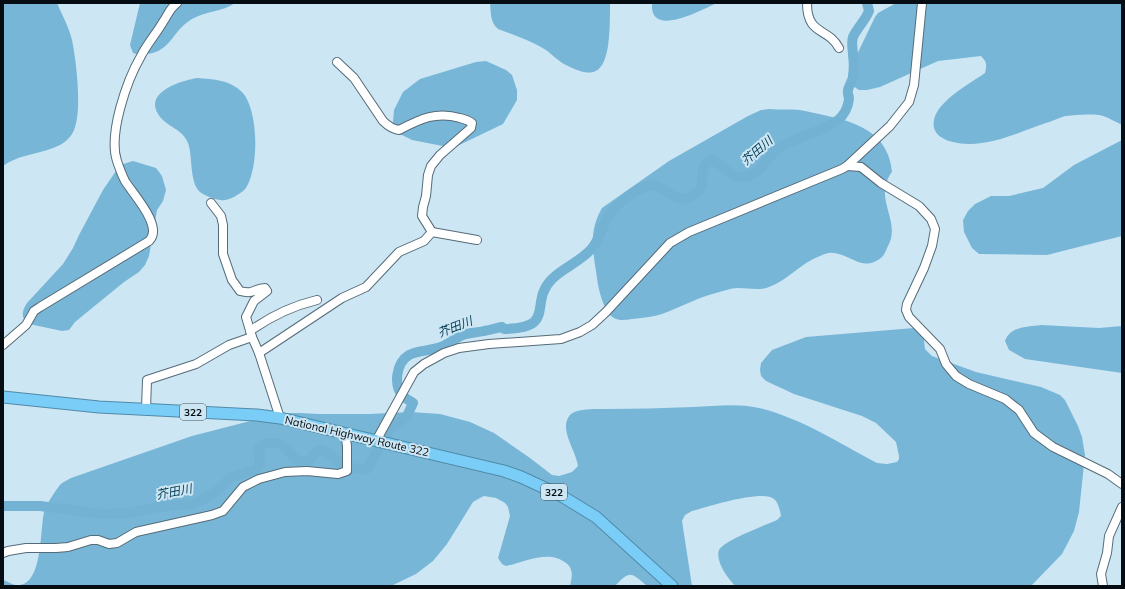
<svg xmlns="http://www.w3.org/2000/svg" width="1125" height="589" font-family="Mulish,'Noto Sans JP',sans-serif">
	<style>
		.forest { fill: #78b6d7 }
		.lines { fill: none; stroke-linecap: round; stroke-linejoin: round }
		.river { stroke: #74b2d3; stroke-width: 10 }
		.minor-casing { stroke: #556b78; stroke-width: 10 }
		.highway-casing { stroke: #518aa7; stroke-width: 13 }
		.minor { stroke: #fff; stroke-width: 8 }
		.highway { stroke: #7acdf7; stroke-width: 11 }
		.labels { text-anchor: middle; stroke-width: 4; stroke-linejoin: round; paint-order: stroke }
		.shield { fill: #cde6f4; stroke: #414e56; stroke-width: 1 }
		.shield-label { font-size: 10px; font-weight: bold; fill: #050d12 }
		.street-label { font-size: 11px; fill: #050d12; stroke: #cde6f4 }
		.water-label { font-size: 12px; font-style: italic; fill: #033b52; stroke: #cde6f4 }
	</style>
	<rect width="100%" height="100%" fill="#cde6f4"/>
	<g class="forest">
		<path d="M3,3h54c5,12 12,24 15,37 4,19 10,69 3,87 -2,8 -8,14 -15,18 -18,9 -41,9 -57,21z"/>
		<path d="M140,3h95c-13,9 -28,8 -41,15 -21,10 -23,35 -48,36 -5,1 -8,1 -13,-1l-3,-8z"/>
		<path d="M490,3h120c0,15 0,29 -2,43 -5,30 -17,32 -42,19 -8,-4 -13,-10 -20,-15 -14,-9 -32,-15 -48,-21 -8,-7 -7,-16 -8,-26z"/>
		<path d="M652,3h65c-16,7 -68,36 -65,0z"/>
		<path d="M896,3h226v122c-6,-3 -13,-7 -19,-9 -9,-3 -27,-1 -37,0 -6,1 -13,5 -20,7 -30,10 -64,28 -97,18 -6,-2 -13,-6 -15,-13 -5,-23 34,-43 51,-55 2,-8 2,-11 -4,-17l-43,5 -58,26 -13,3h-8l-6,-4 -2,-19 24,-50 3,-4z"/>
		<path d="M486,61l20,9 6,5 5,15v10l-14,24 -50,24 -41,-8 -14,-7 -5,-11 1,-12 9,-18 17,-13 56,-17z"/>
		<path d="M197,78c17,1 33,2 45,14 17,18 17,76 4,96 -3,4 -8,6 -12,9 -5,2 -9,4 -14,3 -6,-1 -15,-4 -20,-8 -11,-10 -7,-36 -12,-49 -6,-14 -18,-15 -26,-24 -23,-25 17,-38 35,-41z"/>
		<path d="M769,109c11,1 21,0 31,1 10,2 19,4 28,6 32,7 61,19 64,56 -20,26 10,49 -4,74 -2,4 -3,8 -6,11 -19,16 -30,-2 -48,-4 -4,-1 -10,1 -14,3 -19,7 -32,24 -51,31 -12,5 -27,-1 -39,2 -7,2 -14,4 -21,6 -16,5 -31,13 -47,19 -10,3 -20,4 -30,5 -6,1 -13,2 -18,-1 -10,-5 -16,-30 -17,-40 -4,-28 -9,-45 5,-70l67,-47 79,-45 13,-6z"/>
		<path d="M1122,140v96l-75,19 -68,-1 -7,-6 -8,-16 -1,-12 5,-9 7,-7 16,-8h18l34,-8 31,-23z"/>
		<path d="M133,161l23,7 6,8 4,14 -3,11 -6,9 -8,46 -4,9 -6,7 -15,10 -49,40 -6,8 -7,1 -33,-7c-9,-6 -7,-14 -2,-21l36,-39 10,-16 6,-13 24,-45 17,-25z"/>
		<path d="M1041,325l58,3 23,-2v47l-97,-14 -16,-9 -4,-9c5,-15 23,-14 36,-16z"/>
		<path d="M914,328l6,1 3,4 2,16 7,7 44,16 65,15 19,8 5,5 13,26 4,11 3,18 -6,57 -5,19 -12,23 -31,32h-296c-7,-8 -20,-24 -16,-36 5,-10 47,-25 58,-30l4,-4c-1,-6 -3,-14 -7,-17 -11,-10 -67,8 -82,12l-7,4 -3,6 10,65h-45c-16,-14 -17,-16 -32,0h-45c2,-9 4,-17 -4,-23 -17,-14 -41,-1 -60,3l-4,-2 -4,-6 12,-42 -2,-9 -3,-4 -9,-5 -12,-2 -4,2 -7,4 -26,42 -14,17 -17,13 -25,12h-388v-6c4,1 8,4 12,5 30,4 24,-61 30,-76 2,-5 13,-23 17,-26 3,-2 6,-3 9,-5l121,-42 89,-23h19l19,1h50l42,-2 29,2 30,8 24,11 36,25 22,17 7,1 13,-4 6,-6c-2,-16 -20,-37 -8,-51 6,-7 27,-6 35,-6 29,0 59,-1 88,-2 22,-1 45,-4 66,1 42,10 80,35 118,55l10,1 10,-2 2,-3v-3l-3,-14 -20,-19 -14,-7 -68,-22 -28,-13 -5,-5 -1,-6 1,-7 11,-13 34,-13z"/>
	</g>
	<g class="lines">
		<path class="river" d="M3,506h37l62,8 28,-1 29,-6 34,-3 20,-10 19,-17 25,-8c5,-7 2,-13 2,-21 7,-7 19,-7 27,0 4,3 6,9 11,12 4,2 8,1 12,0 3,-4 6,-9 12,-10 6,0 13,10 18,12 9,5 19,8 28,7l23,-40 17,-13 6,-13c-3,-2 -7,-4 -10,-7 -10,-11 -7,-33 6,-41 9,-5 22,-4 32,-8 8,-3 14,-9 22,-12 7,-3 13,-2 21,-4 6,-1 12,-3 18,-4l2,2c54,-1 24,-26 48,-50 12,-12 30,-18 41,-32 6,-8 9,-18 13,-27 7,-13 28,-31 42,-34 18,-5 24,23 47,8 14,-9 0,-24 15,-34 10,0 19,19 34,17 16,-1 24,-22 36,-30 18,-11 41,-14 58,-27 6,-5 10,-13 11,-21 0,-3 -2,-6 -1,-9 1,-5 5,-9 5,-14 1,-7 1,-14 0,-21 0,-6 -2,-12 0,-18 4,-9 12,-16 16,-26l-2,-8"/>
		<defs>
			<g id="minor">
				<path d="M807,3c0,33 21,24 32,45"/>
				<path d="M337,62l17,16 29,43c5,5 9,8 16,9 21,-11 37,-19 61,-12 4,1 8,2 12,5l-1,5 -31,27 -9,11 -3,9 -2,21 -3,11 -1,9 10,16"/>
				<path d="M847,166l14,1 20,16 38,23 12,13 4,10 -3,17 -8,22 -17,36 -1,6 3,7 31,32 6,15 10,12 13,8 36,15 14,11 15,23 19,14 55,27 14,10"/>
				<path d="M211,203l10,13 2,9v29l9,26 8,11c15,4 14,-3 25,-3l2,3 -13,10 -8,16 6,20 7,16 21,65"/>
				<path d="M432,232l45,8"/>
				<path d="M250,331c21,-15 42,-25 67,-31"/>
				<path d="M3,345l23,-20 8,-14 6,-4 109,-66c15,-14 -16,-47 -24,-60 -3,-6 -6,-14 -8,-20 -9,-27 10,-81 24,-105 6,-12 15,-22 22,-34 5,-7 6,-13 14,-19"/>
				<path d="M259,353l83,-55 24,-11 33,-35 25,-11 8,-9"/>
				<path d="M146,409l1,-29 49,-16 33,-19 23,-8"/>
				<path d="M376,441l38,-69 10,-8 20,-11 15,-5 30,-4 72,-5 19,-7 12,-7 14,-13 64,-69 19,-11 153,-63 5,-3 43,-40 19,-24 5,-17 8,-82"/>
				<path d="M3,553l5,-2 18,-3h30l12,-1 23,-7h7l11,4 8,-1 19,-11 76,-17 11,-4 20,-24 16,-8 26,-7 22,-1 31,3 9,-3v-25l-2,-13"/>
				<path d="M1103,586l-2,-12 6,-21 2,-17 13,-29"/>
			</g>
			<path id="highway" d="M3,397l96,10 158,8 23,3 224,53 17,6 39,18 36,22 76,69"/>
		</defs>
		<use href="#minor" class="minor-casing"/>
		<use href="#highway" class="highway-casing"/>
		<use href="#minor" class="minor"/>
		<use href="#highway" class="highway"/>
	</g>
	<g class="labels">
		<g class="shield">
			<rect x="180" y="404" width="26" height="16" rx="3"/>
			<rect x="541" y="484" width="26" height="16" rx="3"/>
		</g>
		<g class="shield-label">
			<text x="193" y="416">322</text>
			<text x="554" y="496">322</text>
		</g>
		<g class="street-label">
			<text transform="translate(357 436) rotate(13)" y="4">National Highway Route 322</text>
		</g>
		<g class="water-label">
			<text transform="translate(757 151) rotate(-41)" y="4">芥田川</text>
			<text transform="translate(455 327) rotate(-21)" y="4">芥田川</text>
			<text transform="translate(174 492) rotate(-11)" y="4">芥田川</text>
		</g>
	</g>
	<rect width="1125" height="589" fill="none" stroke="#050d12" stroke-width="8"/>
</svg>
